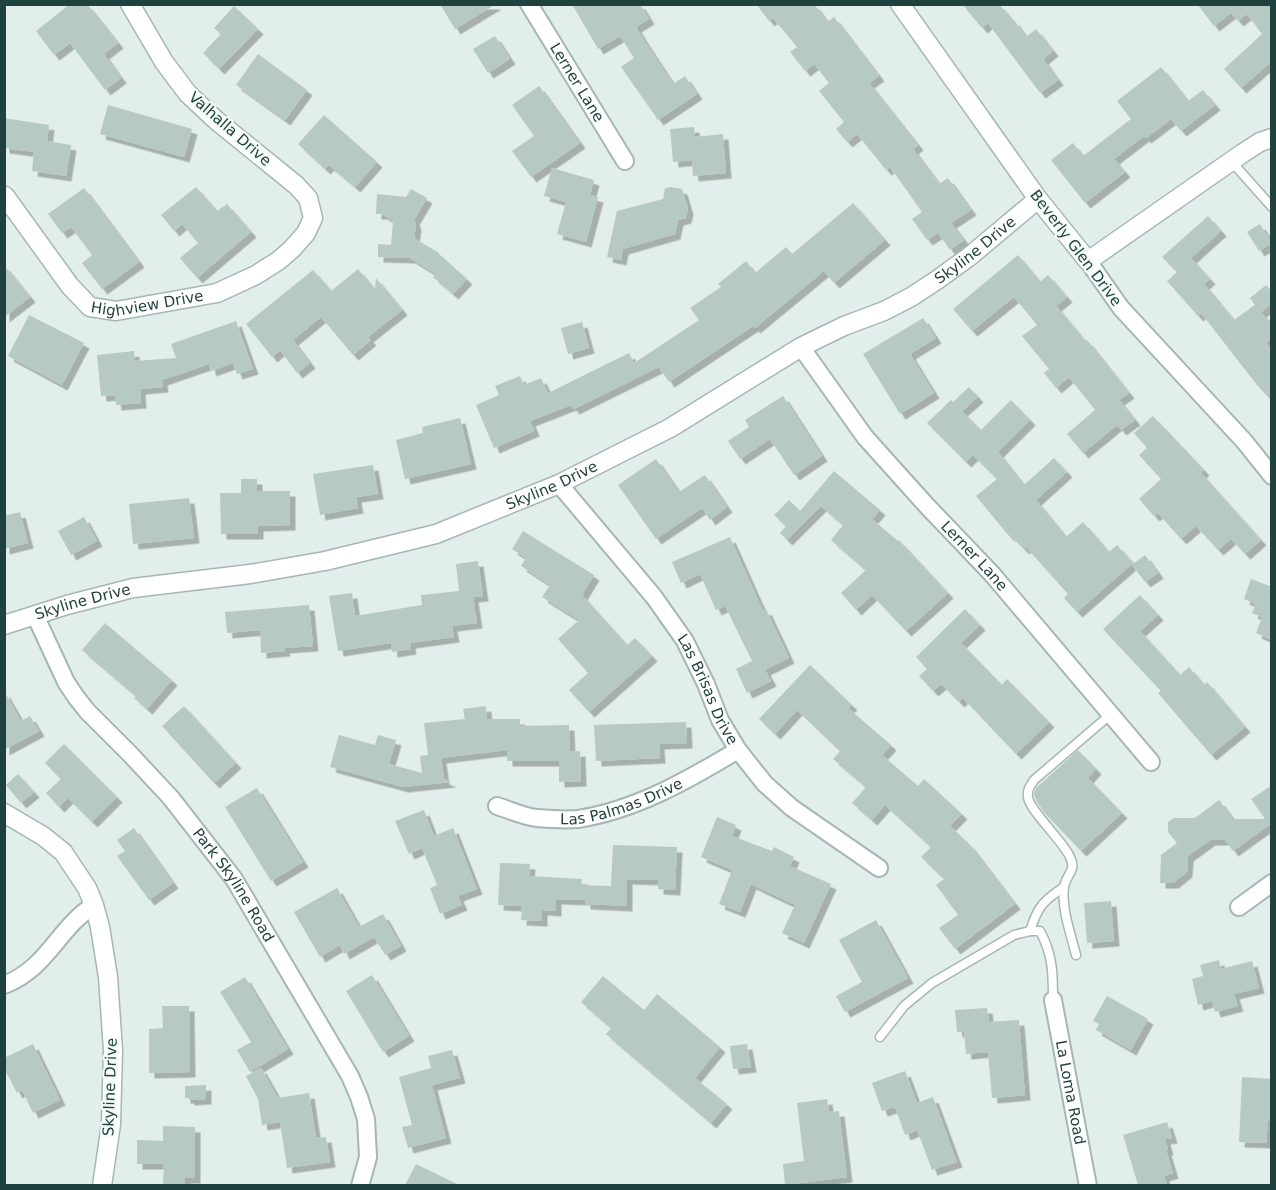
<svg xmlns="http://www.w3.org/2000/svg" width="1276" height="1190" font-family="'DejaVu Sans',sans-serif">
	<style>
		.building { fill: #b7c9c5; filter: url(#shadow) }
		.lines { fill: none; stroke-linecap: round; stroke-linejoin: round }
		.service-casing { stroke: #a4b7b4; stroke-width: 11 }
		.minor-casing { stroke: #a4b7b4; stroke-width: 20 }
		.tertiary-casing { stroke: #a4b7b4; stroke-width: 21 }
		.service { stroke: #fff; stroke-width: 8 }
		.minor { stroke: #fff; stroke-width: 16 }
		.tertiary { stroke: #fff; stroke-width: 18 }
		.labels { text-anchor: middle; stroke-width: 4.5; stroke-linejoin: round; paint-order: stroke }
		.street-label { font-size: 15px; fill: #20423f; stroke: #f4faf8 }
	</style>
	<defs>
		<filter id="shadow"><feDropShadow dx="5.5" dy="5.5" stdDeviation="0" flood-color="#0004"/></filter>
	</defs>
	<rect width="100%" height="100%" fill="#e2eeeb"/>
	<g class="building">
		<path d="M70,4h17l31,39 -14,11 17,24 -16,12 -35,-47 -16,12 -18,-24z"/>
		<path d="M440,4h56l-41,25z"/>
		<path d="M572,4h68l9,15 -13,8 8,13 29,44 12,-8 12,18 -39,26 -37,-53 13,-9 -14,-22 -22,13z"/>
		<path d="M756,4h58l14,18 6,-5 45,59 -10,7 49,62 -5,4 26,35 9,-6 23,32 -20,13 13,17 -14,10 -12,-17 -11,7 -15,-21 10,-7 -32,-45 -4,3 -29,-36 -10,8 -11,-13 8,-7 -25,-31 10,-8 -15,-19 -9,7 -15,-19 7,-5 -24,-29 -4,3z"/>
		<path d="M962,4h37l14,17 1,-1 12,17 10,-8 17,22 -10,8 15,21 -18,13 -52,-70 -6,5z"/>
		<path d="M1197,4h75v57l-31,27 -17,-19 38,-35 -15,-20 -9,7 -7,-8 -17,13z"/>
		<path d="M234,6l24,23 -39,40 -16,-16 18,-19 -7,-6z"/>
		<path d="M495,36l15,23 -22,14 -15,-24z"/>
		<path d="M258,54l49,36 -22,30 -49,-35z"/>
		<path d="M1161,67l27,34 15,-11 12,15 -34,26 -10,-12 -25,19 -2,-2 -30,23 11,13 -40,31 -34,-43 22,-17 10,13 48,-37 -14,-18z"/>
		<path d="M539,86l41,57 -49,34 -19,-26 22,-15 -22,-31z"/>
		<path d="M108,105l84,24 -8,28 -84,-23z"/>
		<path d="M324,115l53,47 -22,25 -26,-22 -4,4 -27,-25z"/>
		<path d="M4,118l45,7 -2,16 24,4 -5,31 -34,-5 2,-19 -30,-4z"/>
		<path d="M694,127l1,10 28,-3 3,39 -33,3 -1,-16 -19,2 -3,-33z"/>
		<path d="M552,168l42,12 -4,15 8,2 -12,45 -29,-8 9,-32 -22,-6z"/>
		<path d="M196,187l21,24 10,-7 24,28 -54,46 -17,-20 18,-15 -16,-19 -8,7 -13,-16z"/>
		<path d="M671,187l11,2 6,20 -2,9 -8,2 -3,14 -52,15 -2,11 -14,-3 10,-46 46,-12 2,-11z"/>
		<path d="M84,188l55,74 -37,27 -20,-26 10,-8 -21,-28 -9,6 -14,-19z"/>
		<path d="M411,189l16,9 -13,22 2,5 -2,13 25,15v1l28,25 -14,15 -20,-17 3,-3 -26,-16 -32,-1v-13l13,1 2,-24 -11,-7h-6l1,-20 29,3z"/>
		<path d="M853,203l32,37 -51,43 -10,-12 -69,57 -2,-2 -84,56 -10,-15 -85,42 -3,-4 -41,16 4,10 -40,17 -18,-43 23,-10 -4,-9 25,-10 4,9 17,-7 7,15 81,-40 5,10 65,-43 -9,-12 31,-21 -3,-3 28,-23 9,12 31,-26 6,7z"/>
		<path d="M1208,216l13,15 -30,27 19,21 -6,5 30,36 21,-15 -5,-7 16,-13 6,7v12l-11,8 11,14v13l-6,4 6,7v51l-15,-16 -56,-72 -3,3 -31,-35 10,-9 -15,-15z"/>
		<path d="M1260,224l12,19 -13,8 -12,-19z"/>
		<path d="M1018,255l22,27 8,-7 19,22 -11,9 29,35 2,-1 42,53 -10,7 16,20 -14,10 -4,-5 -34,28 -16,-19 28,-24 -26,-33 -13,11 -12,-15 5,-4 -27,-33 15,-11 -23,-28 -42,34 -19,-22z"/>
		<path d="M4,265l26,32 -26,20z"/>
		<path d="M358,269l17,21 1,-12 26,32 -34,27 3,3 -18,15 -32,-38 -28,23 17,23 -13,10 -17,-23 -8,7 -26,-33 67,-54 18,21z"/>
		<path d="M29,315l55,28 -22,42 -54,-29z"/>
		<path d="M923,318l13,20 -26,16 24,39 -34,21 -37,-60z"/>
		<path d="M236,321l17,48 -16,5 -4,-11 -22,8 -2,-7 -47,16 1,7 -23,2 1,14 -25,2 -1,-10 -14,1 -4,-41 37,-4 1,10 41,-3 -5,-14z"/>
		<path d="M582,322l7,26 -21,6 -7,-26z"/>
		<path d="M969,387l9,10 -16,14 19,19 30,-30 19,20 -32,32 26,33 30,-27 13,14 -31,28 30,37 17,-15 26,30 8,-7 16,18 -56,49 -13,-14 4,-4 -42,-47 -2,2 -14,-14 -1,1 -33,-40 21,-17 -24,-24 -7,7 -39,-39 24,-23 2,2z"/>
		<path d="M783,396l39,60 -28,19 -24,-36 -30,20 -12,-18 21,-14 -4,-7z"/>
		<path d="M1153,416l51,54 -3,3 60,67 -16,14 -14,-15 -13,11 -22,-24 -15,13 -23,-26 -4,3 -15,-17 22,-20 -22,-24 8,-7 -13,-15z"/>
		<path d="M460,418l11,46 -66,15 -9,-39 27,-7 -1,-6z"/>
		<path d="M656,459l23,33 26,-17 22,32 -17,13 -8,-12 -46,31 -38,-54z"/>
		<path d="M373,465l5,29 -22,3 2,11 -38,7 -7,-41z"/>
		<path d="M834,471l46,39 -8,9 26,22 1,-1 49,53 -42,38 -34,-36 -16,15 -15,-17 25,-23 -35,-30 12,-15 -22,-19 -34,34 -7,-7 6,-7 -12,-11 15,-15 11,11z"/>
		<path d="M241,479h16v12h33v34l-32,1v8h-37l-1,-41h21z"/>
		<path d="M189,498l5,40 -61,6 -4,-40z"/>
		<path d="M20,512l8,31 -24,6v-33z"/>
		<path d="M84,517l13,24 -26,14 -13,-24z"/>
		<path d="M523,531l71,44 -12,20 45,50 8,-7 17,18 -63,56 -20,-22 19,-17 -30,-34 21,-19 -37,-23 8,-12 -29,-19 5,-8 -14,-9z"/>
		<path d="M730,537l33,74 3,-2 23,49 -24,12 6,11 -24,12 -11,-24 16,-8 -27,-55 -9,4 -16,-36 -19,9 -9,-21z"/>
		<path d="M1145,555l13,18 -13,9 -13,-17z"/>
		<path d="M478,561l5,35 -10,1 4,26 -25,3 2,11 -44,6 1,6 -19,3 -1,-9 -53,8 -9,-55 23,-3 3,23 67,-11 -1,-10 38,-4 -3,-27z"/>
		<path d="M1251,579l21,8v53l-16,-7 6,-16 -10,-4 4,-9 -12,-5z"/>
		<path d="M1140,595l18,20 -18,16 40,44 9,-8 15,18 3,-3 38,45 -34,28 -53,-62 3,-2 -58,-62z"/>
		<path d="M309,605l4,41 -29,2 1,3 -24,2 -1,-23 -33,3 -2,-21z"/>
		<path d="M965,609l15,16 -19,18 41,42 5,-6 42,43 -33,32 -53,-56 -4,4 -18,-18 -8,7 -14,-15 8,-7 -11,-12z"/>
		<path d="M105,623l67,57 -25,29 -13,-11 2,-2 -54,-46z"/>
		<path d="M810,665l42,40 -4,3 43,37 -9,10 36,31 6,-7 38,35 -12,12 20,19 45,59 -60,45 -16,-21 19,-13 -22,-30 8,-6 -23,-22 10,-10 -46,-42 -13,15 -20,-17 14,-16 -33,-28 7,-8 -43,-41 -22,24 -16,-15z"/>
		<path d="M4,691l17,30 9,-5 9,15 -35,19z"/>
		<path d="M184,706l52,57 -22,20 -52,-57z"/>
		<path d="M486,706l1,13h33v7l49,-1 1,27 10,-1 1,30 -22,1v-21h-52v-11l-66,8 3,21 7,3 -48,5 -73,-20 9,-32 36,10 3,-10 18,5 -7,24 33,9 -2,-17 8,-1 -4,-32 41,-4 -2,-10z"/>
		<path d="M686,722l1,21 -28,1 1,14 -64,3 -2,-36z"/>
		<path d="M64,744l53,53 -25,25 -24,-24 -9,9 -13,-14 15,-14 -16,-16z"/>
		<path d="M1078,750l18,19 -8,9 34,35 -41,38 -38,-40 -7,-11 -2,-6 2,-6z"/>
		<path d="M18,774l16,18 -13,11 -15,-18z"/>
		<path d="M1272,785v43l-3,-3 -36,26 -8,-11h-15l-22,16 -1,16 -14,11h-13l1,-28 16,-12 -9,-11v-10l6,-4h21l24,-18 14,19h32l-14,-20z"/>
		<path d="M257,788l46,74 -32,19 -46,-74z"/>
		<path d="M424,810l10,26 19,-8 24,61 -19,7 4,9 -22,9 -10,-26 7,-3 -15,-37 -13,6 -14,-33z"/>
		<path d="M717,817l19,8 -4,11 40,15 2,-4 20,10 -4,9 41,18 -27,59 -22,-10 13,-28 -44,-21 -11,28 -21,-8 13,-34 -31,-13z"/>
		<path d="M134,828l39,55 -24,17 -32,-44 8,-5 -8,-11z"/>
		<path d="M613,845l64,2 -2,43 -17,-1v-9l-31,-1v27l-42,-2v-4l-29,-1v12l-14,-1v11l-21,-1 1,-14 -24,-1 2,-42 30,1 -1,12 53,3 -1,6 30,1z"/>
		<path d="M337,888l22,39 24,-13 18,32 -16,9 -11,-18 -30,17 -4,-9 -20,12 -26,-45z"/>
		<path d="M1111,901l3,40 -27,2 -3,-40z"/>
		<path d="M876,920l32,58 -63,34 -9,-16 26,-14 -23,-42z"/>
		<path d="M1219,960l2,9 31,-8 7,27 -25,6 4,12 -23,6 -3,-11 -14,4 -6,-26 11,-3 -3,-11z"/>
		<path d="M372,975l37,61 -26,16 -37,-61z"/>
		<path d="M603,976l41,34 13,-16 63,53 -25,31 32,26 -16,19 -105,-89 5,-6 -30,-26z"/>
		<path d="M245,977l43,72 -38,23 -13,-22 14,-8 -31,-50z"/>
		<path d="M1107,996l41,23 -17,31 -35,-20 3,-6 -6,-3z"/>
		<path d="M162,1006h27l1,66 -41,1v-44l14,-1z"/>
		<path d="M987,1008l2,14 30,-2 6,75 -33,3 -4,-46 -22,2 -2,-22h-7l-2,-22z"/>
		<path d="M33,1044l27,56 -27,13 -11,-23 -5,3 -13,-25v-10z"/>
		<path d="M747,1044l4,23 -18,2 -3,-23z"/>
		<path d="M452,1050l8,28 -28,7 14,53 -38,10 -6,-21 10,-2 -13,-48 32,-9 -3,-12z"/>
		<path d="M261,1068l17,30 31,-5 7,45 10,-1 4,25 -43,6 -7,-46 -18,3 -4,-26 -12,-23z"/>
		<path d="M905,1071l12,32 16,-6 24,65 -25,8 -15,-40 -12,5 -10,-28 -13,4 -10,-28z"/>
		<path d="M1242,1077l30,2v42h-4l-2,22 -27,-1z"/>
		<path d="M206,1085v14l-17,1v-2h-4v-12z"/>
		<path d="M827,1099l2,13 10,-1 8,66 -62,8 -2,-21 21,-3 -7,-58z"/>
		<path d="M1167,1122l5,16 -7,1 3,11h-2l7,23 -9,3 3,9h-29l-15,-50z"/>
		<path d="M163,1126l32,1v51h-10v7h-22l1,-21h-27v-24l26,1z"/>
		<path d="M416,1164l43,21h-54z"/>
	</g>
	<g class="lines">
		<defs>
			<g id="service">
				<path d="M1231,161l41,46"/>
				<path d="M1030,931c8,-25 13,-30 34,-44"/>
				<path d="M1076,955c-5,-20 -15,-48 -12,-68 2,-13 13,-16 6,-30 -7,-16 -41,-47 -42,-60 -1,-7 2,-11 6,-17l77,-66"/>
				<path d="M880,1037l24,-31 28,-23 82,-48 16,-4h10c13,24 13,43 13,69"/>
			</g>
			<g id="minor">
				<path id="s1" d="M529,4l96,157"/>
				<path d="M1088,261l33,47 123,133 28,35"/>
				<path id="s2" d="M801,347l64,90 62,69 65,68 159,188"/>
				<path id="s3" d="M559,484l95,113 31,44 21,43 14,36 18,30 27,34 27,24 87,60"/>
				<path id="s4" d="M35,615l31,67 10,15 11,14 43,43 41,44 63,81 116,197 9,21 7,22 2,38 -8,29"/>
				<path id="s5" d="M497,806c13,4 27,11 40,12 12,1 29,2 41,1 58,-9 110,-39 160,-69"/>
				<path d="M1239,907l33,-24"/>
				<path d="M4,985c44,-17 53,-56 90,-80"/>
				<path id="s6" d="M1053,1000l35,186"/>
			</g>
			<g id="tertiary">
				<path d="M900,4l138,195 50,62 155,-108 17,-11 12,-4"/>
				<path id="s7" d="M5,196l65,90 20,21 26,4 101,-18 39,-18 22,-14 14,-12 14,-16 7,-15 -5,-20 -12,-13 -79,-64 -29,-27 -24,-32 -34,-58"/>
				<path id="s8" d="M4,625l63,-20 66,-17 117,-14 75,-13 111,-27 123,-50 111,-56 131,-81 43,-21 40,-15 27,-14 26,-17 33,-24 68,-57"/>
				<path d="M4,813l39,23 20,16 24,36 7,17 6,22 8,50 5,73 -2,74 -9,62"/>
			</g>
		</defs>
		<use href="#service" class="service-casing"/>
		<use href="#minor" class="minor-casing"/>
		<use href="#tertiary" class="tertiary-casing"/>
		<use href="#service" class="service"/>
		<use href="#minor" class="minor"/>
		<use href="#tertiary" class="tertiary"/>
	</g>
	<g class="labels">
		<g class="street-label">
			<text dy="5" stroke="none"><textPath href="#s1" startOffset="92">Lerner Lane</textPath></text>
			<text transform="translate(230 129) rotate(41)" y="5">Valhalla Drive</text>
			<text transform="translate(1076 248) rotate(53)" y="5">Beverly Glen Drive</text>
			<text dy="5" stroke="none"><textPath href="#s8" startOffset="1054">Skyline Drive</textPath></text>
			<text dy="5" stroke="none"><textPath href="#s7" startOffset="198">Highview Drive</textPath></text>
			<text dy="5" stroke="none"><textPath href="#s8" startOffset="568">Skyline Drive</textPath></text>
			<text dy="5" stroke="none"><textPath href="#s2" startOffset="272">Lerner Lane</textPath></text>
			<text dy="5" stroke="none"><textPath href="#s8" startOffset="82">Skyline Drive</textPath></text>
			<text dy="5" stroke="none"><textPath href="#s3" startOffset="255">Las Brisas Drive</textPath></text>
			<text dy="5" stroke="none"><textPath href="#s5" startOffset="129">Las Palmas Drive</textPath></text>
			<text dy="5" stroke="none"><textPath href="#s4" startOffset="338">Park Skyline Road</textPath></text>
			<text transform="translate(110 1087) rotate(-88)" y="5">Skyline Drive</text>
			<text dy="5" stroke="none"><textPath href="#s6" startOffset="94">La Loma Road</textPath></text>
		</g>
	</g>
	<rect width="1276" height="1190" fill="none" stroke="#20423f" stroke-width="12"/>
</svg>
